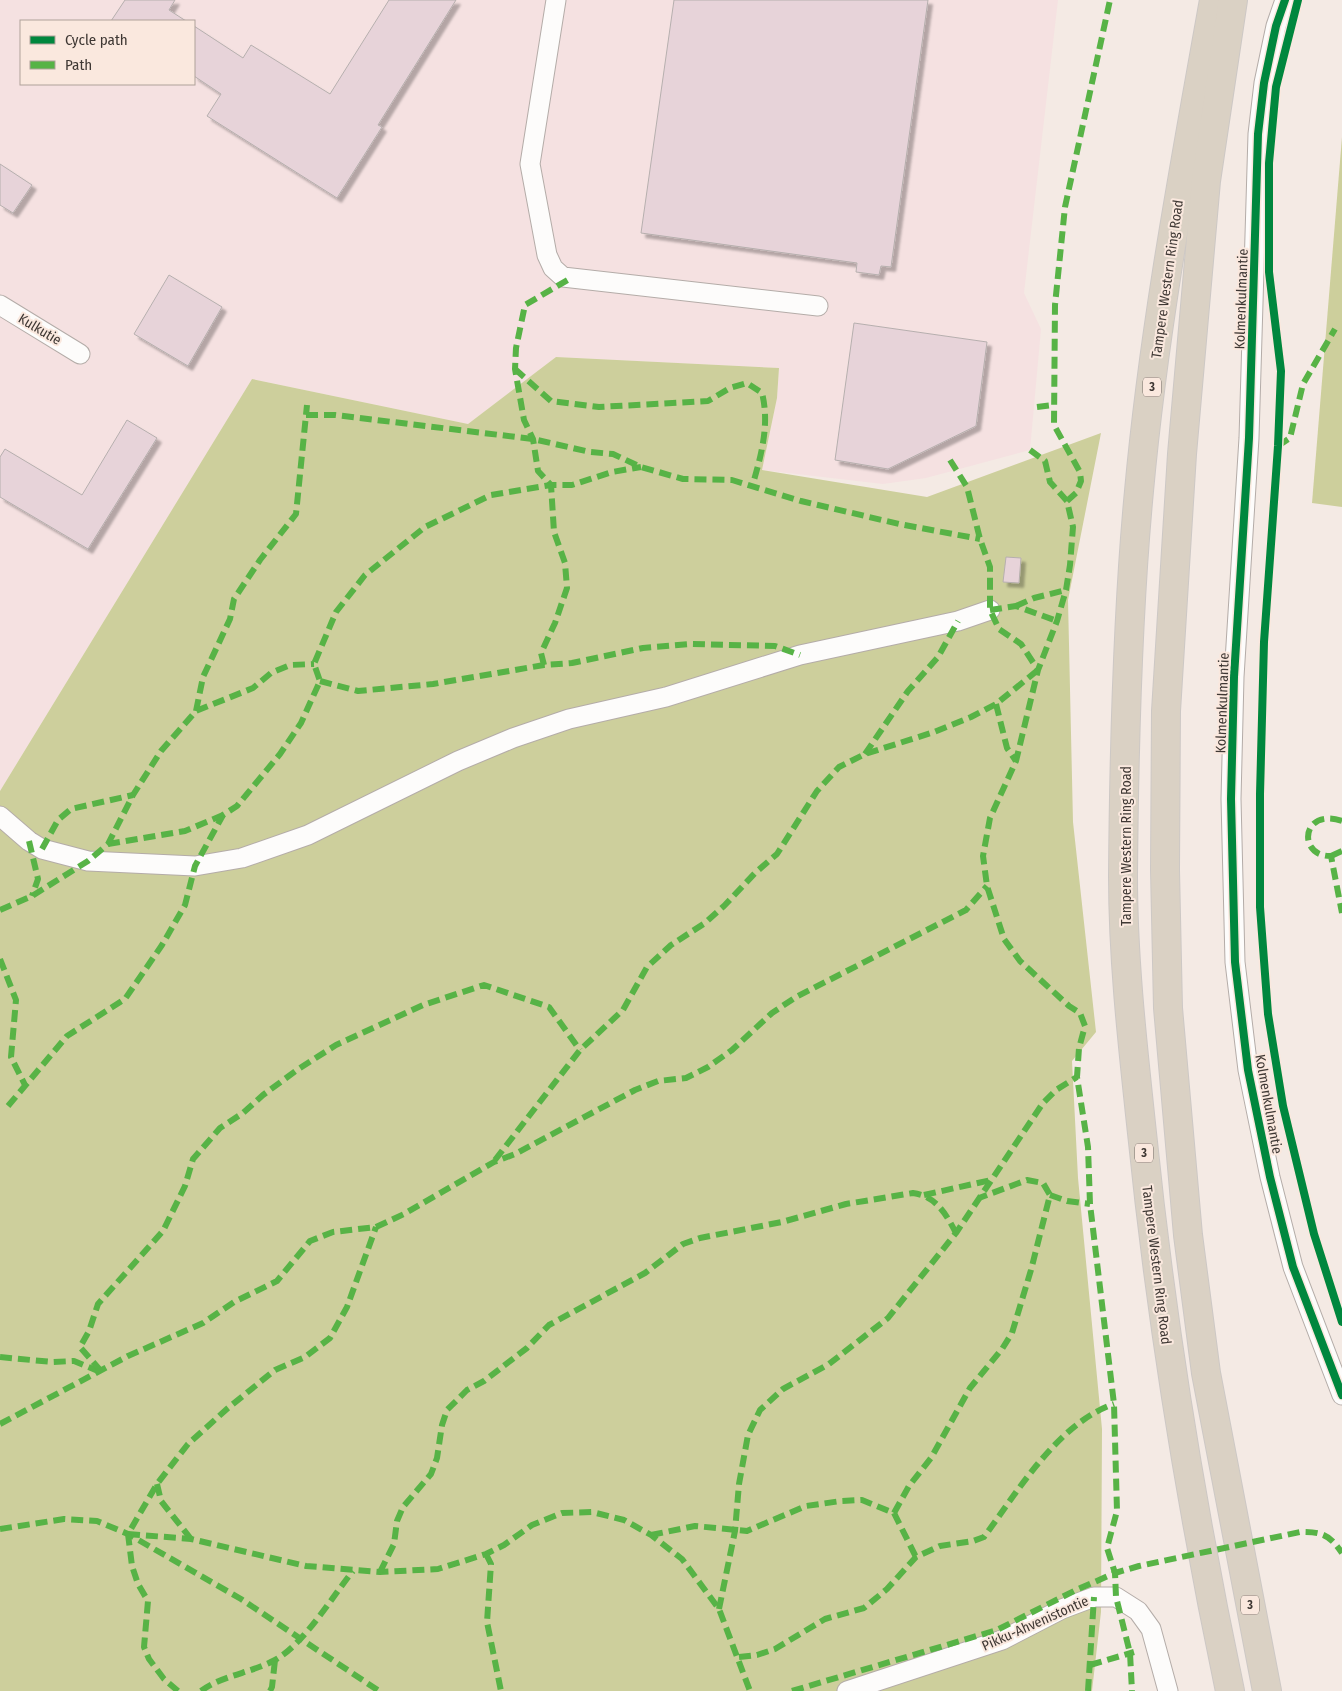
<svg xmlns="http://www.w3.org/2000/svg" width="1342" height="1691" font-family="'Fira Sans Condensed',sans-serif">
	<style>
		.industrial { fill: #f5e1e1; fill-rule: evenodd }
		.forest { fill: #cdcf9c }
		.building { fill: #e7d3d9; stroke: #b6afae; filter: url(#shadow) }
		.lines { fill: none; stroke-linecap: round; stroke-linejoin: round }
		.minor-casing { stroke: #b4aca8; stroke-width: 21 }
		.highway-casing { stroke: #cdc8c5; stroke-width: 30 }
		.minor { stroke: #fdfcfb; stroke-width: 19 }
		.highway { stroke: #dad1c4; stroke-width: 28 }
		.quiet { stroke: #57b346; stroke-width: 6; stroke-dasharray: 12 6; stroke-linecap: butt }
		.cycleway-casing { stroke: #fae8de; stroke-width: 11 }
		.cycleway { stroke: #00873e; stroke-width: 8 }
		.labels { text-anchor: middle; stroke-width: 4; stroke-linejoin: round; paint-order: stroke }
		.shield { fill: #fae8de; stroke: #776d67; stroke-width: 1 }
		.shield-label { font-size: 12px; font-weight: bold; fill: #3f3834 }
		.street-label { font-size: 14px; fill: #3f3834; stroke: #fae8de }
	</style>
	<defs>
		<filter id="shadow"><feDropShadow dx="4.5" dy="4.5" stdDeviation="1" flood-color="#0004"/></filter>
	</defs>
	<rect width="100%" height="100%" fill="#f4eae4"/>
	<path class="industrial" d="M0,0h1058l-34,293 17,36 -11,121 -104,28 -43,6 -121,-14 15,-72 2,-30 -223,-11 -88,67 -216,-45 -252,412zM21,21h173v63h-173z"/>
	<g class="forest">
		<path d="M1342,137v370l-30,-4z"/>
		<path d="M556,357l223,11 -2,30 -15,72 165,27 174,-64 -33,167 5,222 23,210 -24,29 6,117 24,251 -1,183 -9,79h-1092v-900l252,-412 216,45z"/>
	</g>
	<g class="building">
		<path d="M125,0h50l-6,10 17,11h-75z"/>
		<path d="M389,0h67l-78,125 4,2 -45,71 -130,-82 14,-22 -27,-18v-50l49,32 8,-13 79,49z"/>
		<path d="M674,0h254l-37,267 -10,-1 -2,9 -23,-3 1,-9 -216,-30z"/>
		<path d="M0,164l32,21 -19,28 -13,-8z"/>
		<path d="M169,275l53,32 -34,59 -54,-32z"/>
		<path d="M854,323l133,19 -11,84 -88,43 -53,-9z"/>
		<path d="M127,420l30,18 -69,111 -88,-52v-40l5,-8 77,46z"/>
		<path d="M1006,557l15,1 -2,25 -16,-1z"/>
	</g>
	<g class="lines">
		<defs>
			<g id="minor">
				<path d="M556,0l-26,164 17,91 6,13 10,9 255,29"/>
				<path d="M1285,0l-9,26 -12,57 -6,51 -9,304 -15,239 -3,122 4,163 13,108 22,107 23,90 49,128"/>
				<path d="M0,305l80,49"/>
				<path d="M0,816l29,25 13,8 46,12 107,5 47,-8 66,-23 150,-74 55,-23 56,-19 97,-22 134,-42 158,-34 32,-11"/>
				<path d="M847,1691l155,-51 60,-31 32,-12h22l22,14 13,18 17,62"/>
			</g>
			<g id="highway">
				<path d="M1214,0c-29,163 -60,326 -75,491 -12,127 -15,258 -16,385 0,86 10,172 19,257 19,187 49,373 88,558"/>
				<path d="M1233,0l-27,181 -24,273 -16,257 -1,159 3,138 20,227 18,138 61,318"/>
			</g>
		</defs>
		<use href="#minor" class="minor-casing"/>
		<use href="#highway" class="highway-casing"/>
		<use href="#minor" class="minor"/>
		<use href="#highway" class="highway"/>
		<g class="quiet">
			<path d="M515,369l36,32 48,6 109,-6 22,-13 17,-5 15,10c8,32 -1,63 -10,94"/>
			<path d="M1037,407l16,-2"/>
			<path d="M306,415h29l198,24 57,13 23,2 28,13 42,12 49,1 69,21 98,23 81,15"/>
			<path d="M1278,446l12,-8 13,-54 32,-55"/>
			<path d="M1030,450l15,11 5,21 17,19 6,26 -3,38 -4,25 -9,31 -19,49 -22,91 -26,57 -7,38 4,30 17,53 16,22 49,45 11,7 5,13 -6,22 -2,29 11,70 2,57 24,200 3,107 -10,37 8,25 1,24 14,56 2,38"/>
			<path d="M950,460l17,27 13,52 10,28v43l9,19 22,15 17,26"/>
			<path d="M1067,501l9,-8 5,-12 -1,-9 -26,-47 1,-120 10,-98 45,-207"/>
			<path d="M1016,606l18,-8 32,-8"/>
			<path d="M990,610l26,-4 41,15"/>
			<path d="M544,665l-3,-12 14,-30 12,-35 -2,-25 -11,-31 -3,-47 -13,-14 -5,-32 -9,-19 -9,-51 1,-21 9,-43 46,-27"/>
			<path d="M320,681l38,10 75,-7 111,-19 28,-2 71,-15 47,-4 85,2 25,9"/>
			<path d="M996,704l11,44 9,13"/>
			<path d="M196,711l7,-34 27,-58 4,-20 26,-39 36,-46 11,-109"/>
			<path d="M865,754l43,-63 30,-34 20,-36"/>
			<path d="M1342,821c-41,-14 -45,36 -11,35l11,57"/>
			<path d="M29,841l9,38 -6,17"/>
			<path d="M108,844l77,-13 38,-16"/>
			<path d="M42,849l16,-29 13,-11 62,-14"/>
			<path d="M1331,856l11,-5"/>
			<path d="M0,910l32,-14 56,-35 20,-17 25,-49 28,-44 35,-40 57,-23 18,-15 19,-8 24,-1"/>
			<path d="M0,959l16,41 -5,57 15,30"/>
			<path d="M8,1106l59,-70 58,-37 37,-54 23,-40 10,-39 28,-51 14,-9 43,-52 21,-31 19,-42 -6,-17 22,-52 29,-37 60,-48 66,-32 60,-10h21l40,-13 29,-5"/>
			<path d="M495,1160l85,-110 43,-40 24,-43 24,-22 34,-22 19,-17 31,-33 22,-19 40,-63 22,-24 26,-13 69,-22 37,-15 25,-13 42,-34"/>
			<path d="M924,1195l67,-15"/>
			<path d="M1050,1195l17,6 23,3"/>
			<path d="M0,1357l52,5 22,-1 24,10"/>
			<path d="M101,1371l-21,-24 9,-16 9,-27 65,-73 22,-45 8,-27 27,-31 23,-15 20,-18 34,-25 39,-25 87,-40 61,-20 65,22 31,43"/>
			<path d="M0,1424l128,-68 75,-33 31,-21 43,-21 33,-40 23,-9 43,-5 28,-13 90,-52 21,-8 120,-64 23,-9 28,-3 22,-11 24,-17 40,-37 24,-16 170,-87 21,-24"/>
			<path d="M157,1484l4,17 30,38"/>
			<path d="M894,1513l15,-27 22,-28 39,-70 32,-39 10,-16 19,-63 19,-75 -7,-12 -16,-3 -48,18"/>
			<path d="M0,1529l64,-10 33,2 31,13 113,65 138,92"/>
			<path d="M128,1534l63,5 115,27 74,6 58,-3 48,-15 18,-9 28,-20 30,-12 30,-1 32,8 27,15 31,24 37,50 31,82"/>
			<path d="M651,1535l44,-9 52,5 59,-25 35,-5 21,-1 32,13 22,44"/>
			<path d="M486,1554l5,10 -4,58 14,69"/>
			<path d="M380,1572l14,-28 3,-23 6,-14 28,-33 6,-16 5,-33 5,-15 20,-20 17,-9 43,-33 22,-23 96,-52 38,-29 17,-6 82,-16 64,-18 67,-11c23,3 33,21 43,40"/>
			<path d="M719,1609l16,-78 4,-47 9,-49 12,-25 23,-21 46,-25 59,-46 68,-85 87,-130 13,-13 21,-13"/>
			<path d="M739,1657l18,-2 18,-6 50,-30 39,-11 23,-19 29,-32 24,-11 33,-5 11,-4c34,-46 74,-114 130,-133"/>
			<path d="M1090,1665l44,-13"/>
			<path d="M178,1691l-14,-12 -15,-20 -5,-12 4,-46 -10,-17 -6,-18 -4,-32 29,-50 31,-40 40,-36 47,-38 30,-13 25,-19 17,-31 29,-80"/>
			<path d="M201,1691c22,-16 50,-18 74,-31 29,-16 57,-63 78,-89"/>
			<path d="M270,1691l2,-4 3,-27"/>
			<path d="M792,1691l205,-61 79,-40 39,-17 24,-7 161,-34c22,0 29,2 42,21"/>
			<path d="M1088,1691l6,-94"/>
		</g>
		<defs>
			<g id="cycleway">
				<path d="M1285,0l-9,26 -12,57 -6,51 -9,304 -15,239 -3,122 4,163 13,108 22,107 23,90 49,128"/>
				<path d="M1298,0l-22,87 -7,76v109l12,99 -3,75 -14,196 -4,152v113l8,107 15,92 31,128 28,88"/>
			</g>
		</defs>
		<use href="#cycleway" class="cycleway-casing"/>
		<use href="#cycleway" class="cycleway"/>
	</g>
	<g class="labels">
		<g class="shield">
			<rect x="1143" y="377.5" width="18" height="19" rx="4"/>
			<rect x="1135" y="1143.5" width="18" height="19" rx="4"/>
			<rect x="1241" y="1595.5" width="18" height="19" rx="4"/>
		</g>
		<g class="shield-label">
			<text x="1152" y="391">3</text>
			<text x="1144" y="1157">3</text>
			<text x="1250" y="1609">3</text>
		</g>
		<g class="street-label">
			<text transform="translate(1167 279) rotate(-82)" y="5">Tampere Western Ring Road</text>
			<text transform="translate(1241 299) rotate(-88)" y="5">Kolmenkulmantie</text>
			<text transform="translate(40 329) rotate(31)" y="5">Kulkutie</text>
			<text transform="translate(1222 703) rotate(-88)" y="5">Kolmenkulmantie</text>
			<text transform="translate(1126 846) rotate(-90)" y="5">Tampere Western Ring Road</text>
			<text transform="translate(1269 1104) rotate(80)" y="5">Kolmenkulmantie</text>
			<text transform="translate(1157 1265) rotate(83)" y="5">Tampere Western Ring Road</text>
			<text transform="translate(1035 1623) rotate(-24)" y="5">Pikku-Ahvenistontie</text>
		</g>
	</g>
	<rect x="20" y="20" width="175" height="65" fill="#fae8de" stroke="#afa29a"/>
	<rect x="30" y="36" width="25" height="8" fill="#00873e" stroke="#afa29a"/>
	<text x="65" y="45" font-size="15" fill="#3f3834">Cycle path</text>
	<rect x="30" y="61" width="25" height="8" fill="#57b346" stroke="#afa29a"/>
	<text x="65" y="70" font-size="15" fill="#3f3834">Path</text>
</svg>
